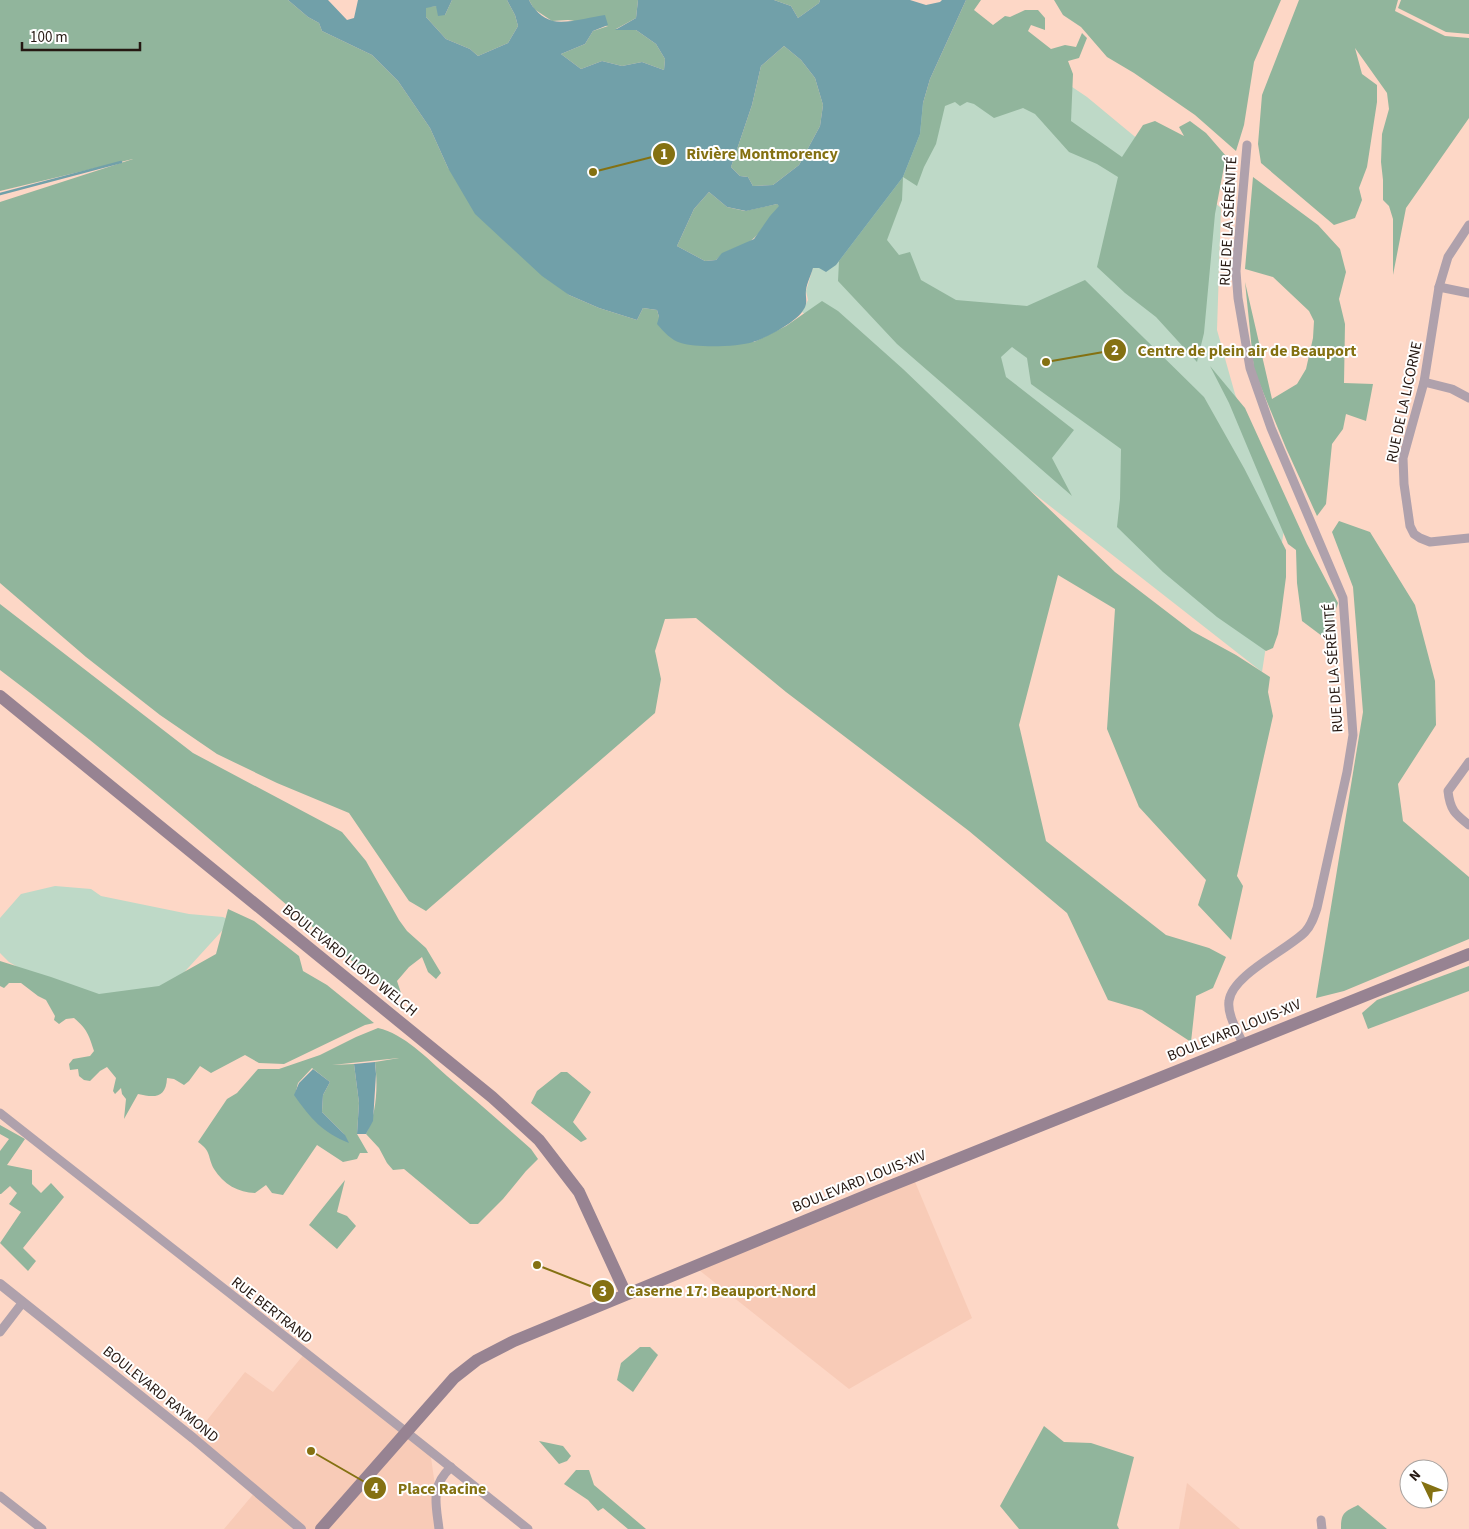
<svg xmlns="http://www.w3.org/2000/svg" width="1469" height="1529" font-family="'Source Sans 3',sans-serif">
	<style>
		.built { fill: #f8cbb7 }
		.green { fill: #bed9c7 }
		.forest { fill: #91b59c; fill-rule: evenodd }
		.water { fill: #71a0a9; fill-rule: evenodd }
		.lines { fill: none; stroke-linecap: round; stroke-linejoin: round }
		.stream { stroke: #71a0a9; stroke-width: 2.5 }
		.minor { stroke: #afa1ac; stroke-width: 9 }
		.tertiary { stroke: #afa1ac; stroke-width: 10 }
		.secondary { stroke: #978392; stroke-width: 12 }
		.labels { text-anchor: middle; stroke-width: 4; stroke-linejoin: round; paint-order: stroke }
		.street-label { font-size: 15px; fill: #251812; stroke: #fff }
		.leader { fill: none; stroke: #847112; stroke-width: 2 }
		.callout-dot { fill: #847112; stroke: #fff; stroke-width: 2 }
		.mark-label { font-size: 15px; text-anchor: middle; font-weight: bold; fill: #fff }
		.callout-label { font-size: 16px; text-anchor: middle; font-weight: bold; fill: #847112; stroke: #fff; stroke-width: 4; stroke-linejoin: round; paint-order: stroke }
	</style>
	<rect width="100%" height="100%" fill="#fdd7c6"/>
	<g class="built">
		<path d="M913,1177l59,141 -123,71 -155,-123z"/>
		<path d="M305,1353l125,97 11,79h-217l32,-38 -63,-53 52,-66 28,20z"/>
		<path d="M1187,1483l53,46h-61z"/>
	</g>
	<g class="green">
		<path d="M1041,66l46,31 134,111 -4,122 18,64 18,48 34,68 -25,162 -460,-360 6,-12 -2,-9 7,-23h6l104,-165z"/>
		<path d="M55,886l36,3 10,7 88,18 34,3 8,4 -95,104 -98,-46 -29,-17 -9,-9v-35l21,-24z"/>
	</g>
	<g class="forest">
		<path d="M0,0h288l20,17 11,6 3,8 50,24 26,26 32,47 18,40 121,127 30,13 38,12 6,-12 14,2 2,7 95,25 32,-16 36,-25 16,10 65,58 212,203 77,59 44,24 34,22 -2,15 5,24 -36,160 6,10 -12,54 -33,-35 8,-25 -67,-73 -32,-78 8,-120 -57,-34 -39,150 27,116 120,94 43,13 17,9 -13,31 -17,8 -5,46 -49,-32 -34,-10 -41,-87 -98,-82 -183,-139 -90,-74 -31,1 -10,32 6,28 -6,34 -229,198 -17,-10 -60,-88 -72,-30 -60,-29 -57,-39 -74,-58 -86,-74v-381l133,-43 -133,32z"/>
		<path d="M452,0h55l8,15 3,11 -10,17 -30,13 -8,-7 -24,-10 -20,-22v-10l10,-1 9,9z"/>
		<path d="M529,0h109l-2,18 -20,11 20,1 20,14 9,15 -1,11 -22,-8 -20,4 -20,-5 -21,8 -20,-15 24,-10 8,-13 15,-5 -40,-6 -16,1 -18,-12z"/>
		<path d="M774,0h46l-1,3 -21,15 -7,-12z"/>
		<path d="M966,0h15l-7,10 19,15 12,-9 5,1 15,-7h13l7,8v12l-14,-5 -3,6 23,18 14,-4 11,2 6,-14 5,5 -8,20 -11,3 5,13 -2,47 51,36 21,-32 12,-4 29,15 -5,-9 11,-6 16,12 20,23 -11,58 -11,119 -7,29 -41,-45 -31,-24 -28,-26 21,-90 -21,-13 -28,-12 -34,-38 -12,-6 -29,10 -20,-14 -7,-2 -7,4 -5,-4 -10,4 -9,38 -12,23 -7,19 -14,-9 -1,23 -15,40 12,15 11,-3 11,28 35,20 71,6 58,-26 119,117 40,71 42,82v27l-5,38 -3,19 -5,14 -7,3 -49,-34 -54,-45 -46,-45 3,-28 1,-50 -90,-65 -4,-26 -15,-11 -11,10 5,20 68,53 -22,28 20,38 -175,-152 -59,-63 1,-20 64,-84 17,-43 3,-31 7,-24z"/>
		<path d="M1054,0h227l-27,62 -10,63 -8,26 -41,-36 -61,-42 -27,-16 -26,-30 -18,-12z"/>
		<path d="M1299,0h99l-3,11 50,25 24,2v80l-63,90 -13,67v-56l-4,-13 -6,-6v-20l-2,-18 1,-28 7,-25 -2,-16 -32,-45 7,26 15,11v17l-10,65 -8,21 3,12 -7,18 -21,7 -73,-62 -3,-19 4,-49z"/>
		<path d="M1401,0h68v34l-23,-2 -48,-24z"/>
		<path d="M784,46l17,14 14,18 8,27 -3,21 -21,39 -26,20 -20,1 -5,-9 -8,-1 -9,-9 21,-62 9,-39z"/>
		<path d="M1253,177l65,48 22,24 6,23 -7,27 6,25 -1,59 29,1 -7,37 -20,-7 -3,15 -11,15 -6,60 -9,12 -31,-68 -32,-78 -9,-88 27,117 25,-15 9,-15 7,-31 1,-17 -5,-10 -36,-34 -28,-8z"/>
		<path d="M709,192l18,15 18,4 32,-7 3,2c-10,10 -17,24 -26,32 -10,10 -27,9 -38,22l-11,1 -28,-15 17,-37z"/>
		<path d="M1210,366l35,42 62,136 31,59 -12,36 -24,-18 -5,-38 -1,-33 -8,-6 -59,-141z"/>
		<path d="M1339,521l31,11 45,73 20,76 1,44 -38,59 5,37 66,56v62l-125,52 -28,7 47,-286 -10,-125 -21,-55z"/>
		<path d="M0,604l193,149 149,79 24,29 33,59 8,11 19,17 15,25 -5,6 -8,-7 -6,-15 -13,10 -12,14 4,12 -25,-11c-123,-106 -246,-214 -376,-312z"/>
		<path d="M228,909l26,12 45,35 4,15 24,14 47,38 -9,2 -81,39 -25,-1 -14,-8 -34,18 -11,-7 -11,15 -5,4 -10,-6 -7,-1c-1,20 -12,20 -29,16l-14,25 2,-20 -4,-5 -1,-6 -6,6 -2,-3 3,-13 -9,-11 -7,4 -10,10 -6,-1 -5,-4 -1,-7 -8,1 -1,-6 4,-5 17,-3 4,-5c-5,-16 -7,-22 -20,-33l-8,1 -7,5 -5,-4 1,-4 -9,-16 -8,-4 -17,-13h-12l-5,5 -4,-2v-25l51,16 48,17 60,-8 57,-32z"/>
		<path d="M1469,966v25l-101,38 -6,-16 15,-13z"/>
		<path d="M378,1028c26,6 49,30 69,48 28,24 56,48 84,73l7,10 -12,12 -23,28 -25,25h-8l-66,-55 -11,1 -6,-7 -8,-15 -13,-14c11,-20 12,-49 9,-72l24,-4 -67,7 22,-1 5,39 -2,31 11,19h-8l-3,6 -14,3 -26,-17 -34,50 -11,-2 -6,-8 -11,8c-16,0 -32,-9 -41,-24 -7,-13 -2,-17 -16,-27l29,-43 10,-6 21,-24h21l41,-14 36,-18zM312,1068l18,14 -7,13 -1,17 23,23 -50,-40 3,-12z"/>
		<path d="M561,1072h6l24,20 -18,30 14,17 -6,3 -50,-39 6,-12z"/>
		<path d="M0,1125l25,14 -18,26 25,5v14l9,9 10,-10 13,14 -41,51 13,13 -8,10 -28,-28 21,-31 -12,-8 8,-11 -7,-7 -9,8h-1v-43l9,-12 -9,-5z"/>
		<path d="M345,1180l-8,32 10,4 9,10 -19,23 -28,-24z"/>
		<path d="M640,1347h10l8,8 -25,37 -16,-12 4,-17z"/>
		<path d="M1044,1426l20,16 27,1 43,14 -17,68 2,4h-100l-19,-23z"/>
		<path d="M539,1441l24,5 8,10 -4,5 -8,3z"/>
		<path d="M576,1470h13l5,15 52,44h-18l-25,-21 -5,3 -10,-11 -24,-16z"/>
		<path d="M1358,1505l29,24h-46c0,-16 3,-17 17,-24z"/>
	</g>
	<g class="water">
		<path d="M288,0h40l19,20 7,-2 4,-18h94l-7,15 -7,1 -2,-10 -10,2v9l20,22 24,10 8,7 30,-13 10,-17 -3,-11 -8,-15h22c4,9 13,18 24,21 14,3 38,-4 52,-6l3,10 -15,6 -8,13 -24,10 20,15 21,-8 20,5 20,-4 22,8 1,-11 -9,-15 -20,-14h-21l21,-12 2,-18h136l17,6 7,12 21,-15 1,-3h90l16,5 14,-3 2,-2h24l-36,79 -7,24 -3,31 -17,43 -67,88 -10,7 -7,-4h-6c-2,7 -6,15 -7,22 -1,9 3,13 -4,22 -8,11 -36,26 -49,30 -15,5 -57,6 -72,1 -10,-3 -17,-11 -24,-19l2,-7 -2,-7 -14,-2 -6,12 -38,-12 -30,-13 -27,-19 -67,-62 -27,-46 -18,-40 -32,-47 -26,-26 -50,-24 -3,-8 -11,-6zM784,46l17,14 14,18 8,27 -3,21 -21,39 -26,20 -20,1 -5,-9 -8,-1 -9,-9 21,-62 9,-39zM709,192l18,15 19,4 31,-7 2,2 -9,10 -16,23 -32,14 -6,7 -11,1 -28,-15 17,-37z"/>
		<path d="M375,1062l1,12 -3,47 -7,13h-9l2,-31 -5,-39z"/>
		<path d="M313,1069l17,13 -7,13 -1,17 23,23 4,8c-26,-10 -39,-25 -55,-48l5,-12z"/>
	</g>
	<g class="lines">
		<path class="stream" d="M0,194l121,-32"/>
		<g class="minor">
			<path d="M1469,225l-21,32 -9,30 -15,95 -21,76 1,26 6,42 4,8 6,4 10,4 39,-4"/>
			<path d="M1439,287l30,6"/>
			<path d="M1424,382l28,7 17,9"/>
			<path d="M1469,762l-21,29c2,19 7,23 21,34"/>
			<path d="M1243,1044c-5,-12 -16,-29 -14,-43 3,-26 58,-51 76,-69 6,-6 9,-15 12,-24l30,-136 6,-37 -10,-137 -72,-170 -21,-60 -12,-70 -2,-27 11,-126"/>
			<path d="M0,1113c176,139 353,275 528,416"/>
			<path d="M0,1332l23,-30"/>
			<path d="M0,1496l42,33"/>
			<path d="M1321,1520l1,9"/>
			<path d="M439,1529c-3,-26 -9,-42 12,-62"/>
		</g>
		<path class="tertiary" d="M0,1284l193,154 108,91"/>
		<g class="secondary">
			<path d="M0,696l492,401 47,43 40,52 47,102"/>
			<path d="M321,1529l133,-151 23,-18 37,-19 356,-147 599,-240"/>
		</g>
	</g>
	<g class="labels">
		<g class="street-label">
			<text transform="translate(1228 221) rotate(-87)" y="5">RUE DE LA SÉRÉNITÉ</text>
			<text transform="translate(1404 402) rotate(-78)" y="5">RUE DE LA LICORNE</text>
			<text transform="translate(1333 668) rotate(-94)" y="5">RUE DE LA SÉRÉNITÉ</text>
			<text transform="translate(350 960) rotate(39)" y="5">BOULEVARD LLOYD WELCH</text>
			<text transform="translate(1234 1030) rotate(-22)" y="5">BOULEVARD LOUIS-XIV</text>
			<text transform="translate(859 1181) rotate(-22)" y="5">BOULEVARD LOUIS-XIV</text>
			<text transform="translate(272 1310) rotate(38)" y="5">RUE BERTRAND</text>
			<text transform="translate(161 1394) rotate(39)" y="5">BOULEVARD RAYMOND</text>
		</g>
	</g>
	<path class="leader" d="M593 172L664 154M1046 362L1115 350M537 1265L603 1291M311 1451L375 1488"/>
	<g class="callout-dot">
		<circle cx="593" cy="172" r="5"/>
		<circle cx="1046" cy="362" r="5"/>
		<circle cx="537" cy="1265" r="5"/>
		<circle cx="311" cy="1451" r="5"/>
		<circle cx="664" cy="154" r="12"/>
		<circle cx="1115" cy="350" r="12"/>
		<circle cx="603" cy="1291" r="12"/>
		<circle cx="375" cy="1488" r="12"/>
	</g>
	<g class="mark-label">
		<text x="664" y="159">1</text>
		<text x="1115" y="355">2</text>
		<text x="603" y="1296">3</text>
		<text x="375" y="1493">4</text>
	</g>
	<g class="callout-label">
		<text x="762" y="159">Rivière Montmorency</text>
		<text x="1247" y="356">Centre de plein air de Beauport</text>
		<text x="721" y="1296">Caserne 17: Beauport-Nord</text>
		<text x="442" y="1494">Place Racine</text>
	</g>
	<g transform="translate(1424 1484) rotate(313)"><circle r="24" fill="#ffffff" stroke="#a8a3a0"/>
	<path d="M0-4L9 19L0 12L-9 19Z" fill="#847112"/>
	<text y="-8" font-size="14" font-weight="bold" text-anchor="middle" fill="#251812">N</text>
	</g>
	<path d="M22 42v8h118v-8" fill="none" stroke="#251812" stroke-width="2.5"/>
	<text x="30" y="42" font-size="15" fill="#251812" stroke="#ffffff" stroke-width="4" paint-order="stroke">100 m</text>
</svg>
